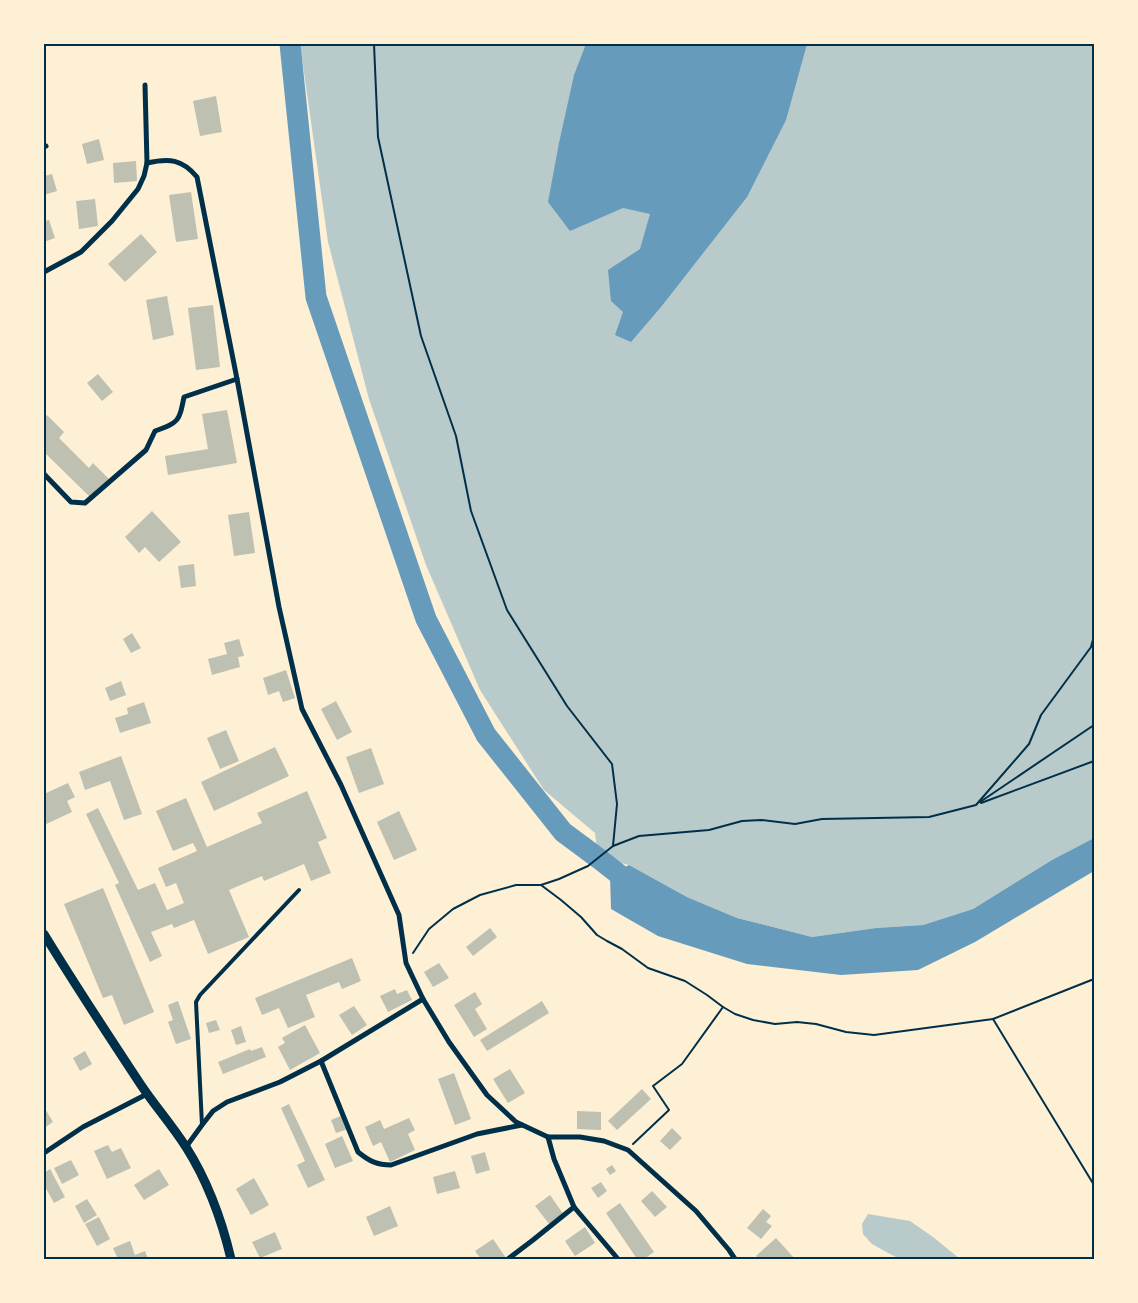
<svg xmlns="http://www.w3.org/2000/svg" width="1138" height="1303" font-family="'Fira Sans Condensed',sans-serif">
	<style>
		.green { fill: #b9caca }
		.water { fill: #669bbc }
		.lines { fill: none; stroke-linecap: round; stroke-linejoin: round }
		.river { stroke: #669bbc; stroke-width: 21 }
		.building { fill: #bec0b2 }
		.path { stroke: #003049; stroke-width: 2 }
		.service { stroke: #003049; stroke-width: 4 }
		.minor { stroke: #003049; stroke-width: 5 }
		.tertiary { stroke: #003049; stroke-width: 9 }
		.neatline { fill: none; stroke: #003049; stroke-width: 2 }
	</style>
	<rect width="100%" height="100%" fill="#fdf0d5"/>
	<g class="green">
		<path d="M300,44h794v794l-42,22 -79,49 -50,16 -47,3 -64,9 -75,-19 -50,-21 -58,-32 -31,-7 -3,-25 -51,-43 -64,-100 -54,-125 -57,-166 -41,-157z"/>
		<path d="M868,1214l42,7 23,16 27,22h-60l-10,-5 -18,-10 -9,-10 -1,-10z"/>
	</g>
	<g class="water">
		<path d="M586,44h221l-21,76 -39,77 -86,110 -30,35 -16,-7 8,-23 -12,-11 -3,-31 32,-21 10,-35 -27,-6 -53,23 -22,-29 11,-59 15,-68z"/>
		<path d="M1094,838v33l-119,71 -57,28 -77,5 -94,-11 -89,-28 -47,-27 -1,-34 19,-10 58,32 50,21 75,19 64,-9 47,-3 50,-16 79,-49z"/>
	</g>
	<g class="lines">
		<path class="river" d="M290,44l26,253 110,322 60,116 77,97 35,26 41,32"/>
	</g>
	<g class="building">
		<path d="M216,96l6,36 -22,4 -7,-35z"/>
		<path d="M99,139l5,21 -17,4 -5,-20z"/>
		<path d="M136,161l1,20 -23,2 -1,-20z"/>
		<path d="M52,174l5,17 -13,4v-19z"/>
		<path d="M191,192l7,47 -22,3 -7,-47z"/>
		<path d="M95,199l3,27 -19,3 -3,-28z"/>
		<path d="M49,220l6,18 -11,4v-21z"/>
		<path d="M141,234l16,18 -32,30 -17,-18z"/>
		<path d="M167,296l7,39 -21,5 -7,-40z"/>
		<path d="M213,305l7,62 -24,3 -8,-62z"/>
		<path d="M98,374l15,18 -11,9 -15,-18z"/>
		<path d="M227,410l10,53 -69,12 -3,-19 43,-7 -6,-35z"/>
		<path d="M47,415l17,17 -5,6 30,30 4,-5 16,16 -19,18 -46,-45v-33z"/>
		<path d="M152,511l29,31 -22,20 -14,-15 -6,6 -14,-16z"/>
		<path d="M249,512l6,41 -21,3 -6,-41z"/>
		<path d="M194,564l2,22 -15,2 -3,-22z"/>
		<path d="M132,633l9,15 -10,5 -8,-14z"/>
		<path d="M239,639l5,17 -6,1 2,10 -28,8 -4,-16 19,-5 -3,-11z"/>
		<path d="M286,670l9,28 -12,4 -4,-11 -11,4 -5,-17z"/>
		<path d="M121,681l5,14 -16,6 -5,-13z"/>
		<path d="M336,701l16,31 -15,8 -16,-31z"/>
		<path d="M144,702l7,21 -31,10 -5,-15 13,-4 -1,-6z"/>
		<path d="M226,730l13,31 -19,8 -13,-31z"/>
		<path d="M275,747l14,29 -75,35 -13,-29z"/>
		<path d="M371,748l13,36 -25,9 -13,-36z"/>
		<path d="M121,756l21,58 -18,6 -14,-39 -25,9 -6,-18z"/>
		<path d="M68,783l7,14 -8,4 5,11 -28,13v-31z"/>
		<path d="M307,791l20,47 -9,4 13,31 -20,8 -7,-17 -40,17 -2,-5 -33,14 20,47 -41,17 -14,-34 -20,8 -2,-4 -21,8 11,24 -12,6 -35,-77 4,-2 -33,-69 12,-6 40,82 17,-7 12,27 17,-7 -8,-20 -10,4 -8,-19 39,-17 -4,-8 -20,8 -17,-40 30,-13 21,49 55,-24 -5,-10z"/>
		<path d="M399,811l18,39 -23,10 -17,-38z"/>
		<path d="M103,888l51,124 -30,13 -12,-30 -9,3 -39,-94z"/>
		<path d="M490,928l7,9 -24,19 -7,-9z"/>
		<path d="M352,958l9,23 -19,8 -3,-7 -33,13 9,22 -27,11 -9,-20 -17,7 -7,-17z"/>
		<path d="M439,963l10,15 -16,9 -9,-15z"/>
		<path d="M395,989l2,5 10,-4 5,10 -24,12 -8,-16z"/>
		<path d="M475,992l7,12 -7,5 12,20 -13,8 -20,-32z"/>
		<path d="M178,1001l13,38 -15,5 -8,-22 5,-2 -5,-15z"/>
		<path d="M542,1001l7,12 -62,38 -7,-11z"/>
		<path d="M354,1006l13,19 -15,10 -13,-20z"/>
		<path d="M216,1020l4,10 -11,3 -3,-10z"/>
		<path d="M305,1025l15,28 -30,17 -12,-23 7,-4 -3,-5z"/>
		<path d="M241,1026l5,16 -10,3 -5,-15z"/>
		<path d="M262,1047l4,10 -43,17 -5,-12 32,-13 1,2z"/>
		<path d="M85,1051l7,13 -12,7 -7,-13z"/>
		<path d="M510,1069l15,24 -17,10 -15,-24z"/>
		<path d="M454,1073l17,46 -16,6 -17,-46z"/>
		<path d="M642,1089l9,10 -34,31 -9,-9z"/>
		<path d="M289,1104l36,76 -17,8 -11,-23 8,-4 -24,-53z"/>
		<path d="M44,1107l9,15 -9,6z"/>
		<path d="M577,1111l24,1v18l-24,-1z"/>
		<path d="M343,1115l5,14 -12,4 -5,-13z"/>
		<path d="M409,1118l6,12 -7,4 7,16 -25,12 -9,-20 -8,4 -8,-19 15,-7 4,9z"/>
		<path d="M672,1128l10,10 -12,12 -10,-9z"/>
		<path d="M342,1136l11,25 -18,7 -10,-24z"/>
		<path d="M108,1145l4,7 9,-4 10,20 -24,11 -13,-28z"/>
		<path d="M485,1152l5,18 -14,4 -5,-18z"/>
		<path d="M71,1160l8,15 -17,9 -8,-16z"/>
		<path d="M612,1165l4,6 -6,4 -4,-6z"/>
		<path d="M50,1169l15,28 -11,6 -10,-18v-12z"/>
		<path d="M159,1169l10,16 -25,15 -10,-15z"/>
		<path d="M455,1171l5,17 -23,6 -4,-17z"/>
		<path d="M254,1178l15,27 -18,10 -15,-26z"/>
		<path d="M601,1182l6,9 -9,7 -7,-10z"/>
		<path d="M652,1191l15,16 -12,10 -14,-16z"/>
		<path d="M550,1195l14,20 -14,10 -15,-19z"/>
		<path d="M87,1199l10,16 -13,8 -9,-17z"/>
		<path d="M620,1203l34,49 -10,7h-7l-31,-46z"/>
		<path d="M390,1206l8,20 -24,10 -8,-19z"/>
		<path d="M763,1209l8,7 -5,6 6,4 -11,13 -14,-11z"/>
		<path d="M99,1217l11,22 -13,7 -12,-22z"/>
		<path d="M585,1227l10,16 -20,13 -10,-15z"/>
		<path d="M275,1232l7,17 -22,9 -8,-16z"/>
		<path d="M776,1238l19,21h-36l-3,-3z"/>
		<path d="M493,1239l13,19 -2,1h-23l-6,-8z"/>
		<path d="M130,1241l5,14 10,-4 3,8h-30l-5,-11z"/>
	</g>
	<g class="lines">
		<g class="path">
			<path d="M374,44l4,93 43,199 35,100 15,75 36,99 60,96 45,58 5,40 -4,42"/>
			<path d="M980,802l114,-77"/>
			<path d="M981,803l113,-42"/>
			<path d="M541,885l20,15 20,17 16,18 10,6 15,8 26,19 37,13 22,14 16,12 12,7 18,6 22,4 22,-2 19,2 30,8 28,3 119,-16 101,-40"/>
			<path d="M413,953l16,-24 24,-20 27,-14 36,-10h25l18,-6 29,-13 25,-20 26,-10 70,-6 33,-9 19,-1 34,4 27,-5 107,-2 47,-12 53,-61 12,-29 50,-68 3,-11"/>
			<path d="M993,1019l101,166"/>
			<path d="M633,1144l36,-34 -16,-24 29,-22 41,-57"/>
		</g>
		<path class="service" d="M202,1125l-6,-123 4,-7 99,-105"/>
		<g class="minor">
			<path d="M44,147l2,-1"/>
			<path d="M147,163c22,-5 35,-4 50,14l40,202 42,228 23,102 39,76 58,130 7,48 17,36 26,43 38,53 29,27 32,15 6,22 20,48 44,52"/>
			<path d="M44,272l37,-20 31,-31 26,-32 6,-13 3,-13 -2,-78"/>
			<path d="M44,474l27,28 14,1 61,-53 9,-19c24,-9 24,-9 29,-34l53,-18"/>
			<path d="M321,1061l37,91c11,9 19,13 33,13l86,-31 45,-9"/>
			<path d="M548,1137h32l24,4 24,9 68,61 33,39 6,9"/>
			<path d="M186,1147l16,-22 11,-14 14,-9 53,-20 41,-21 102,-62"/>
			<path d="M44,1153l39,-26 64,-33"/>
			<path d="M508,1259l25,-19 41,-33"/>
		</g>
		<path class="tertiary" d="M44,934c31,51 64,101 97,151 14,21 31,40 45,62 21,33 36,74 45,112"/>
	</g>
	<rect width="1138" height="1303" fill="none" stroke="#fdf0d5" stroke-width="90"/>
	<rect x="45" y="45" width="1048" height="1213" class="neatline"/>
</svg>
